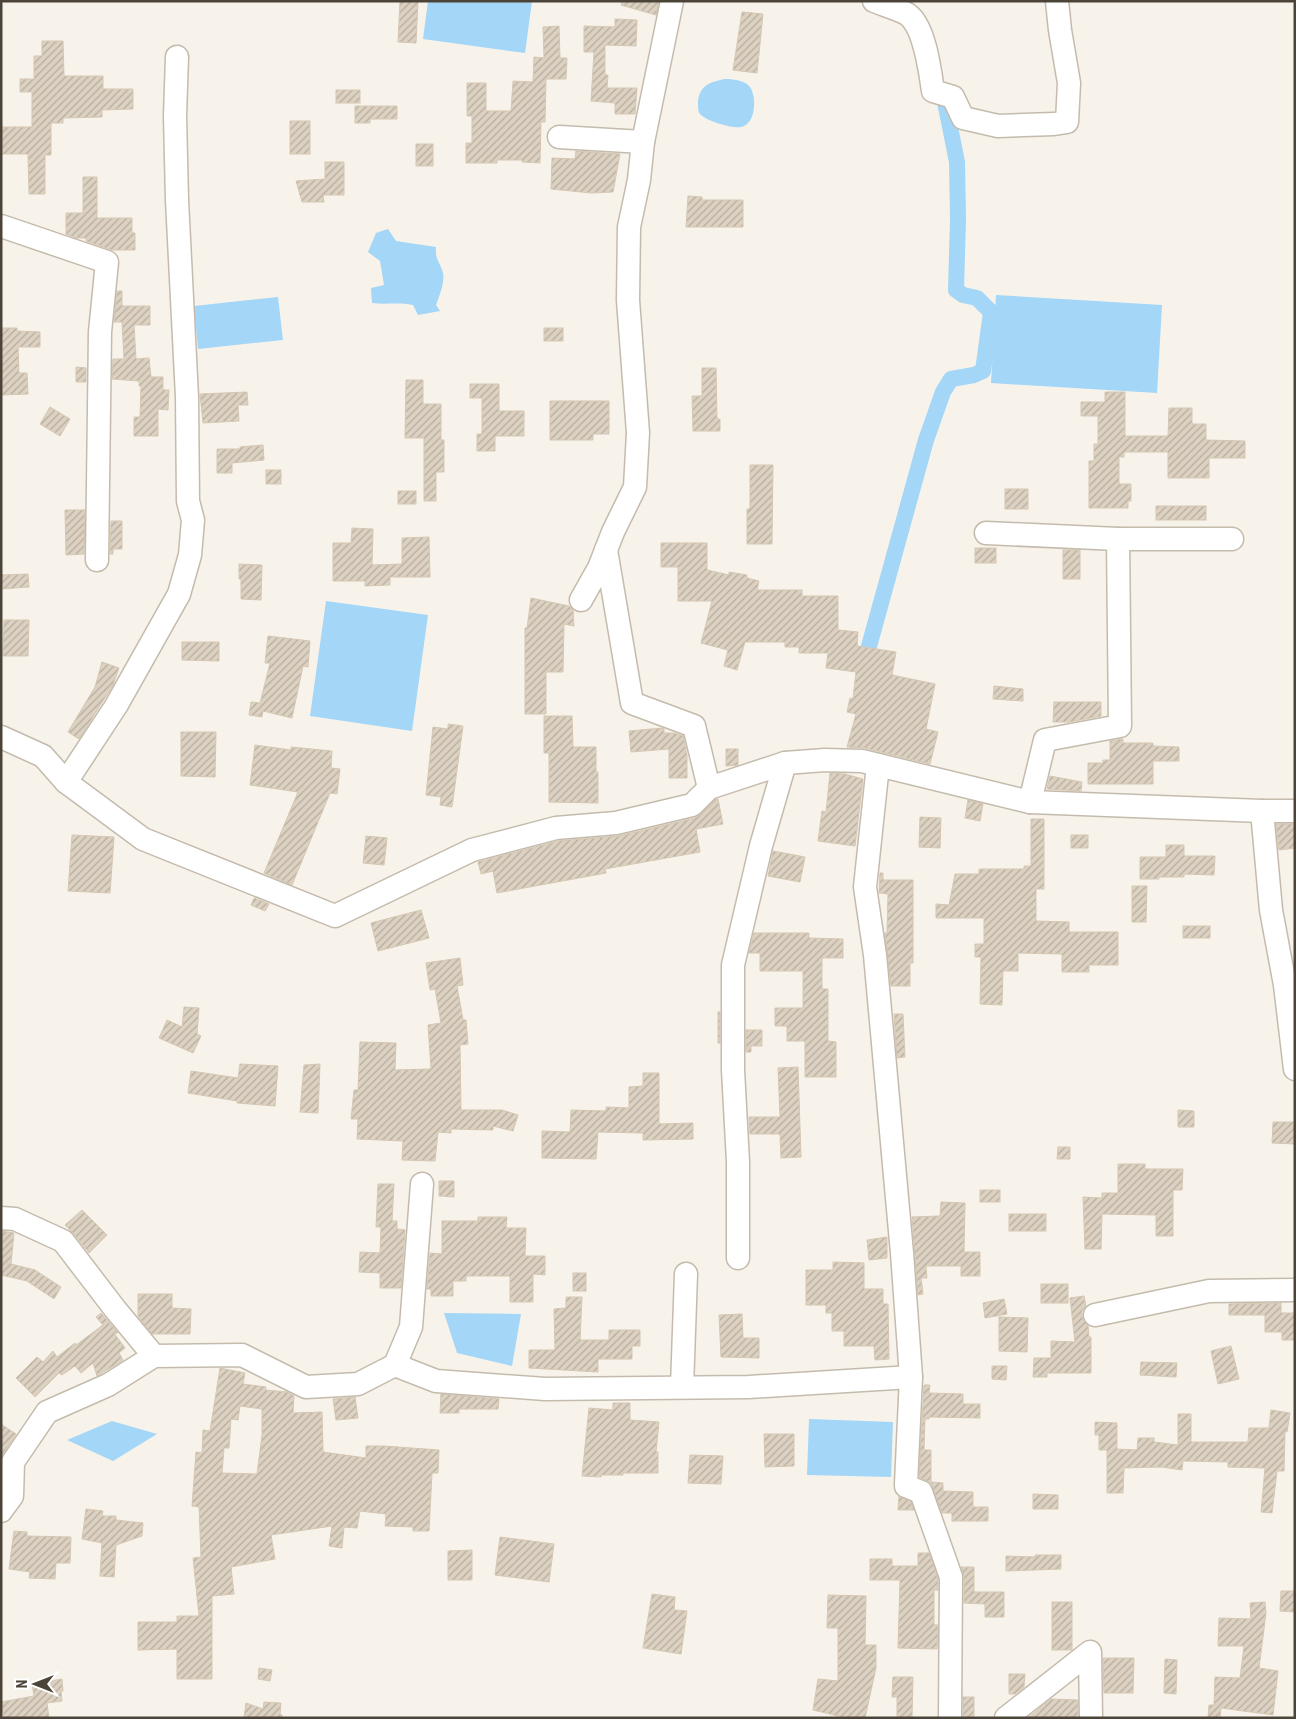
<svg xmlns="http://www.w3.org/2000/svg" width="1296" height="1719" font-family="'Roboto Condensed',sans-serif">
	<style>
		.water { fill: #a3d6f7 }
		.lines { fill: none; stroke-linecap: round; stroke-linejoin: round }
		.canal { stroke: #a3d6f7; stroke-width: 16 }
		.building { fill: url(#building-hatch); stroke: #d5c7b2; fill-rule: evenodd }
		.minor-casing { stroke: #c4bbac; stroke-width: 25 }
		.minor { stroke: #fff; stroke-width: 22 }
	</style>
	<defs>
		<pattern id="building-hatch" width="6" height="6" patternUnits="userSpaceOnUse" patternTransform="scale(1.25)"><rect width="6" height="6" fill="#ddd2c2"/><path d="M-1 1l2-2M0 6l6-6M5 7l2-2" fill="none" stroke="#b5ac9f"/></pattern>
	</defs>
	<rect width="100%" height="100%" fill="#f7f3eb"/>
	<g class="water">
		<path d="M428,1h104l-7,52 -102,-14z"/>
		<path d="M725,79c7,0 20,1 25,8 7,10 6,37 -9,40 -8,2 -34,-6 -40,-12 -3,-2 -3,-7 -3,-10 0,-19 11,-23 27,-26z"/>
		<path d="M388,229l8,12 40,6c-1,14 4,14 7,26 2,10 -4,23 -7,32l4,6 -22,4 -5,-10c-14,-3 -27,0 -41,-2l-1,-15 13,-3 -4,-24 -12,-9 8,-19z"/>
		<path d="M996,295l166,10 -5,88 -166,-10z"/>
		<path d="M278,297l5,43 -85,9 -4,-43z"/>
		<path d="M326,601l102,14 -16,116 -102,-15z"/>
		<path d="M444,1313l77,1 -9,52 -55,-13z"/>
		<path d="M809,1419l84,3 -2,55 -84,-2z"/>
		<path d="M112,1421l45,13 -44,27 -46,-21z"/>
	</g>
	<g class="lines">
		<path class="canal" d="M863,668l63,-228 17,-48 8,-13 23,-4 9,-4 8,-59 -14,-14 -14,-3 -7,-5 2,-71 -1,-57 -14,-70"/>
	</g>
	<g class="building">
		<path d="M400,1h18l-2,42 -18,-1z"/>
		<path d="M622,1h37l-3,14 -35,-10z"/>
		<path d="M742,12l21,2 -6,59 -24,-3z"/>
		<path d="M615,19l22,1 -1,26 -31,-1v30h3l-1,13h30l-2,26h-20v-11l-24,-2 3,-49h-10v-26l31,1z"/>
		<path d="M559,26l1,32h7l-1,21h-20l-1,43h-4l-1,41 -18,-1v-2h-25v3h-31v-20h6v-27h-5v-33h19v28h25l2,-30 20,1 1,-25 10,1 -1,-31z"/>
		<path d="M42,41h21l1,35h39v13h30v20l-31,1v7l-39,1v5h-12v32h-6v39h-16l-1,-40h-27v-27h31v-35h-12v-13h14v-23h8z"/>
		<rect x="336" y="90" width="24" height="13"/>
		<path d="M355,106h42v13h-27v4h-15z"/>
		<rect x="290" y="121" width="20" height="33"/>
		<rect x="416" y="144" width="17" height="22"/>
		<path d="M576,151l44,3 -7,38 -22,1 -40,-4 1,-31 23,1z"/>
		<path d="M325,162h19v33h-21l1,7h-22l-6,-21 29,-2z"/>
		<path d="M83,177h14v41h35v15h3v17h-23l-26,-9v-3h-10l-10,-4v-21h17z"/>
		<path d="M688,196l14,1v3h41v27h-57z"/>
		<path d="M117,291h5v15h28v19h-16l2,34 13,-1 2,19h12v13h6l-1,20 -10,-1v27h-24v-19h6l1,-31h-2v-5l-27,-2 1,-20h11l-2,-37h-8z"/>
		<path d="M1,328h16v3l23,1v15h-22l1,26h8l1,21 -27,1z"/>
		<rect x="544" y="328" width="19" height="13"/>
		<path d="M76,367l10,1v14h-10z"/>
		<path d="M702,368h14l1,51h3v12h-27l-1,-35h10z"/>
		<path d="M406,380h17v24h18v36h3v32h-8v29h-12v-63h-19z"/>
		<path d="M470,384h29v27h25v25h-29v15h-18v-17h5v-36h-12z"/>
		<path d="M247,392l1,13h-10l1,16 -36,2 -3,-29z"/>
		<path d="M1105,392h20v44h43l1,-28h23v16h14v16l39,1v17h-36v20h-41v-26h-44v5h-5v27h12v17h-3v7h-39v-47h5v-17h4v-28h-17v-14h24z"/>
		<path d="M550,401h59v33h-16v6h-43z"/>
		<path d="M50,407l20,12 -10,17 -20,-12z"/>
		<path d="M263,445l1,15 -32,3v10h-15v-24h23v-2z"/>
		<path d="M750,465h23l-1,79h-25v-35h3z"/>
		<rect x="266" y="470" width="15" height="14"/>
		<rect x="1005" y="489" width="23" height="20"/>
		<rect x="398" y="491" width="18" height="13"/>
		<rect x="1156" y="506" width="50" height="14"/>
		<path d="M65,510h20l-1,44 -18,1z"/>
		<path d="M111,521h11v28h-9v5h-3z"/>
		<path d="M352,528l21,1 -1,36 30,-1v-26l27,-1 1,40h-40v8l-25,1v-5h-32v-38h18z"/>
		<path d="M661,543h46v27l22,5v-3l18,3v3l12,3 -2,9h45v6h36v34l20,2 -1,14 39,6 -4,23 43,9 -9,45 12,3 -8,32 -65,-16 -18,-1 9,-33 -9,-2 3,-14 3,1 3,-27 -30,-4 2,-15h-29v-6h-14v-5h-40l-8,28 -13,-4 4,-16 -27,-7 11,-42h-34v-34h-17z"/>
		<rect x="975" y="548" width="21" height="15"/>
		<rect x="1063" y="550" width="17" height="29"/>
		<path d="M239,564l23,1 -1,35 -20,-1v-20h-2z"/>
		<path d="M28,574l1,13 -28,2v-14z"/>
		<path d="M531,598l38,8 4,4 1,16 -10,-2 -1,48h-17v42h-21v-86h2z"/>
		<path d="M4,620h25l-1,36h-25z"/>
		<path d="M268,636l42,5 -2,26 -5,-1 -11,52 -29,-7 -1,6 -13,-2 2,-13 9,1 10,-40h-5z"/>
		<path d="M182,642h37v19l-37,-1z"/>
		<path d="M102,662l17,6 -6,17 -34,54 -11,-7 27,-45z"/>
		<path d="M994,686l29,3v12l-30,-2z"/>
		<path d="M1054,702h47v14l-32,6h-16z"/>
		<path d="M544,716h28l1,31h23v25h2v31l-49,-1v-49h-5z"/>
		<path d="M448,724l15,2 -11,81 -12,-2 1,-8 -15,-2 7,-68 15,2z"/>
		<path d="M663,728l1,1v4h10l9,3 4,19v23h-18v-29l-38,3 -2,-21z"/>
		<path d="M181,732h35l-1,45 -34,-1z"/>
		<path d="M1123,739v4h30v3l26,1v14h-26v23h-65v-21h15v-3h7v-19z"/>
		<path d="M255,745l36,5v-3l41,4 -1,17 9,1 -3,25 -7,-1 -38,92 -28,-12 34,-81 -48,-7z"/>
		<path d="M726,749h12v16l-12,1z"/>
		<path d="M830,773l15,1 18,5 -8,67 -37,-5 4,-30 4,1z"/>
		<path d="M1050,776l32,6 -1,9 -34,-2z"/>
		<path d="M716,799h2l5,25 -27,5 4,23 -95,17 1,4 -109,20 -4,-22 -12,3 -3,-12 80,-21 61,-5 76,-18 6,-4z"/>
		<path d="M968,800l15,4 -3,17 -15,-3z"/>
		<path d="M920,817l21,1 -1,30 -21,-1z"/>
		<path d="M1031,819h13v70h-8v32l33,1v10h49v33h-29v7h-27v-18l-44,-1v18h-15l-1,34 -22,-1 1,-47h-6v-13h9v-26h-48v-14l13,1 6,-31h24v-5h45v-3h7z"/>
		<path d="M1276,824h19v24l-16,2z"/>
		<path d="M72,835l42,2 -4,56 -42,-2z"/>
		<rect x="1071" y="835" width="17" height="13"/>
		<path d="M366,836l21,2 -3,27 -21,-2z"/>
		<path d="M1166,845h18v11h31l-1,19 -30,-1v3h-25v2h-19v-22h26z"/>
		<path d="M773,851l32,6 -5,25 -32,-6z"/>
		<path d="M880,873h3v7h30v83h-3v23h-19l-6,-53h2l1,-39 -9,-1z"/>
		<path d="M1132,886h15l-1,36h-14z"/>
		<path d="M254,898l15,6 -4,7 -14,-6z"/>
		<path d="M421,910l8,28 -51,13 -7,-28z"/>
		<rect x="1183" y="926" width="27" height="12"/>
		<path d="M754,933h55v5l34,1v19h-21v31h6v52l8,1v35h-31v-36h-18v-15h-12v-18h28v-37h-43v-18h-11z"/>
		<path d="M460,958l3,27 -6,1 6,34h3l2,24 -8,1 1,65h41l16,5 -5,16 -20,-5v4l-42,-1v4l-13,-1 -3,29 -33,-1 1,-19 -46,-2 1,-20h-7l3,-29h4l2,-48 36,1 -1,27 36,-1 -3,-44 13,-2 -6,-34 -5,1 -4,-27z"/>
		<path d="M184,1007l15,1 -2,26 4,2 -8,17 -34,-15 8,-18 15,7z"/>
		<rect x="718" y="1012" width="2" height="31"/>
		<path d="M894,1014h9l2,43 -8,1z"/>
		<path d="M746,1030h16v16h-11v6h-5z"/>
		<path d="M240,1064l38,2 -3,40 -38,-3v-2l-49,-8 3,-22 47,7z"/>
		<path d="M320,1064l-2,49 -18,-1 4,-47z"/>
		<path d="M798,1067l3,90 -20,1 -1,-24h-30l-1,-17h31l-2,-49z"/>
		<path d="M643,1073h16v51l34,-1v16l-50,1v-7l-45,-1 -2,27 -54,-1v-27l28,1 1,-22 35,1v-4l23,1v-21l14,-1z"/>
		<path d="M1178,1110l16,1v16h-16z"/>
		<path d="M1273,1122h22v22l-23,-1z"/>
		<path d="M1058,1147h12v12h-13z"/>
		<path d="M1118,1164h27v5h38l-1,21h-9v46h-17v-21l-54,-1 -1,35h-16l-2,-52 19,1v-5h16z"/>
		<path d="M439,1181h15v16l-15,-1z"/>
		<path d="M378,1184h16l-2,37h5v8l8,1 -4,58h-21v-15l-21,-1 1,-20 20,1 1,-26h-5z"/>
		<rect x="980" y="1190" width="20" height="12"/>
		<path d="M941,1202l24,1 -1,49h16v24h-19v-10h-35l1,12h-6l2,16 -5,1 -6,-78 28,-1z"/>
		<path d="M82,1210l25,25 -18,18 -16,-20 -8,-8z"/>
		<rect x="1009" y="1214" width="37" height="17"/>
		<path d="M478,1217h29l-1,11h20l-1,28h20v19l-12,-1v28h-23v-26h-44v5h-13v15h-22v-7h-4l3,-36 12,1v-33h36z"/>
		<path d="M1,1231l13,2 -3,31 24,6 26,17 -7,12 -27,-18 -26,-6z"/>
		<path d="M887,1237v21l-18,2 -2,-20z"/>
		<path d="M833,1262l31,1v26h19v15h5l1,55 -14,1 -1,-14h-30v-15h-12v-18h-6v-8h-20v-35h27z"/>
		<rect x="573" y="1273" width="13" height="18"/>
		<rect x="1041" y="1284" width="27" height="19"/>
		<path d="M138,1294h34v14l19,1 -1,25h-38l-14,-18z"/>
		<path d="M1084,1296l2,10 -4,5v6l6,8 1,12h2v36h-44v4h-14l1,-19h17v-17l24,1 -5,-44z"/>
		<path d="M566,1297h16l-2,43h29v-10h31v16h-8v13h-34v13l-69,-4v-18h26l-1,-41 12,-1z"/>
		<path d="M1004,1299l3,15 -22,4 -2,-15z"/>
		<path d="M1281,1303v10h14v27h-13v-8h-17v-17h-36v-11z"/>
		<path d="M101,1313l17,20h-4l11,15 -6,5 4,7 -26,16 -4,-13 -12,10 -6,-7 -13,9 -3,-2 -24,24 -19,-19 21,-21 6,5 10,-11 4,6 18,-14 1,2 27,-20 -7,-8z"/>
		<path d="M742,1314l1,24h16v20l-38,-1 -2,-42z"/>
		<path d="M999,1317l29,1 -1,34 -28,-1z"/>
		<path d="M1231,1346l8,33 -21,5 -7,-33z"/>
		<path d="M1141,1362l36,1 -1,14 -36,-2z"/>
		<path d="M992,1366h15l-1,14 -14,-1z"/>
		<path d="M220,1368l25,5 -2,11 23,3 -1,3 22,2 7,4 -1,17 29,-1 1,40 43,6v-12h18l55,4 -1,23h-6l-3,58h-16v-4l-28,-1 1,-12 -26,-3 -3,17 -13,-1 -2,21 -13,-2 3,-20 -61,9 4,24 -44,8 3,27 -22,2v83h-35v-30l-39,1v-28h39v-6h22l-6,-58 8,-1 -2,-50 -7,-1 4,-54 6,1 1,-23 7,1zM240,1406l22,3v26l-5,39 -35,-1 2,-25h5l2,-29 7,1z"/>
		<path d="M924,1385h6l-1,8 34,1v10h17v14l-51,-1v2h-4l-1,31h7v32l12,1v8l30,1v15h15v14h-36v-8h-10l-11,-30 -12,-6z"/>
		<path d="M441,1394l58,5 -1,10h-39v4h-19z"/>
		<path d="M355,1397l3,21 -22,2 -3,-21z"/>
		<path d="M613,1403h17v17l29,2 -3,30h2v21h-35v2h-22v2l-19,-1 7,-68 24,2z"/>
		<path d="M1271,1410l19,3 -3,19 -2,-1 -1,40h-7l-5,42 -11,-1 4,-44 -37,-1v-5l-45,-1 -1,9 -21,-3 -37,1 -1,25h-16v-43h-8v-15h-4v-13l22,1v26l20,1 1,-12h16v4l24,3v-31h13v28h57l1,-14h20z"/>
		<path d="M1,1424l15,10 -15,23z"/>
		<path d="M764,1434h30v32l-29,1z"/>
		<path d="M690,1455l33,1 -2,28 -33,-1z"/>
		<path d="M1033,1494l25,1v14h-25z"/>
		<path d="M899,1496l12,6 3,8h-16z"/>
		<path d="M86,1509l17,2 -1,5h14v4l27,3 -1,13 -26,9 -2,32 -14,-1 2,-33 -20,-4z"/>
		<path d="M14,1531l13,1v4l44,1 -1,26h-14l-1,16 -26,-1 1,-6 -21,-3z"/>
		<path d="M500,1537l54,7 -5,38 -54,-7z"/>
		<path d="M472,1550v30h-24v-29z"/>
		<path d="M918,1553h11l9,26v11h-4v35h4l-1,24 -39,-1 2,-68h-30v-21h22v7h26z"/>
		<path d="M1035,1555h26v14l-55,2v-15l29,1z"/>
		<path d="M961,1567h13v25h30v25h-19v-13l-21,-1v-26z"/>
		<path d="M1281,1591h14v21l-15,-1z"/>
		<path d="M652,1594l23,3 -1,13 13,1 -6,43 -38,-6z"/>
		<path d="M828,1595l38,1 -1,49h11v23l-11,50h-18l-34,-8 5,-31 20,2v-53h-11z"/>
		<rect x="1052" y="1602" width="20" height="48"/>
		<path d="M1265,1602l1,11 -7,55 19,3 -5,44 -52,-7 -1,10h-12l1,-13h5l1,-28 25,1 4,-32h-26l1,-28 32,1 -1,-16z"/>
		<path d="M1103,1658h31l-1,35h-29z"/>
		<path d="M1165,1659l12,1 -1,34 -12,-1z"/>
		<path d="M259,1668l13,2 -2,11 -12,-2z"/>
		<path d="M1009,1674h16l-1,13 -9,7h-6z"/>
		<path d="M893,1677h20l-1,41h-15v-21h-5z"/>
		<path d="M62,1679l1,12h-2l1,10 -15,2 2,15h-45l-3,-16 33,-6 -2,-12z"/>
		<rect x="963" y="1697" width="11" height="21"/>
		<path d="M1051,1699l27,1v18h-50z"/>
		<path d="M264,1702l17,1 -1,11 2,1v3h-38l2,-15 17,6z"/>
	</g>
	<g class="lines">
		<defs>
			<g id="minor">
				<path d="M874,1c10,4 24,8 33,13 18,12 23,57 26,77l20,6 10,21 35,8 56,-2 13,-2 2,-39 -9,-53 -3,-29"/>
				<path d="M559,137l84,5 29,-141"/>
				<path d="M1,226l106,36 -7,70 -3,228"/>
				<path d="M986,533l132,6 2,187 -75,14 -15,62"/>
				<path d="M1118,539h114"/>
				<path d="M606,550l26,153 62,23 15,62"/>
				<path d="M581,600l18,-32 14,-36 22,-45 3,-54 -10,-133 1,-73 10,-47 4,-38"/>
				<path d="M1,737l42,19 23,26 77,57 192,77 137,-66 84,-22 60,-5 76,-18 17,-17 76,-25 40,-3 37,1 168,41 232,9h33"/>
				<path d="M878,765l-13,122 10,68 27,298 9,124 -5,107v2l15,6 30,85 -1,141"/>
				<path d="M66,782l50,-76 63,-112 11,-39 3,-35 -5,-19 -1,-104 -10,-197 -2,-84 2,-59"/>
				<path d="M1262,811l9,99 14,75 10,84"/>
				<path d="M1,1218l14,1 48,22 52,68 39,47"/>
				<path d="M738,1258v-96l-5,-92v-105l28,-119 24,-83"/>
				<path d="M1095,1315l114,-24 86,-1"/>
				<path d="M395,1365l41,16 109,8 204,-2 162,-10"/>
				<path d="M682,1387l4,-113"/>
				<path d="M1,1511l11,-15 1,-34 34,-50 61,-27 46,-29 88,-1 64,32 52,-3 37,-19 16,-38 11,-143"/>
				<path d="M1006,1718l84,-66 1,66"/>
			</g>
		</defs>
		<use href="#minor" class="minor-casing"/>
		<use href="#minor" class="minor"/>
	</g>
	<rect width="1296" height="1719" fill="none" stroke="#4c4438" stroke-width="5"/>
	<g transform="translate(35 1684) rotate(270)" stroke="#ffffff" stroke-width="4" paint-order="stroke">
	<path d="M0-4L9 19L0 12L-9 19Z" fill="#4c4438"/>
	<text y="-8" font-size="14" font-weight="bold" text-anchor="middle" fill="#4c4438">N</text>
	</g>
</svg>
